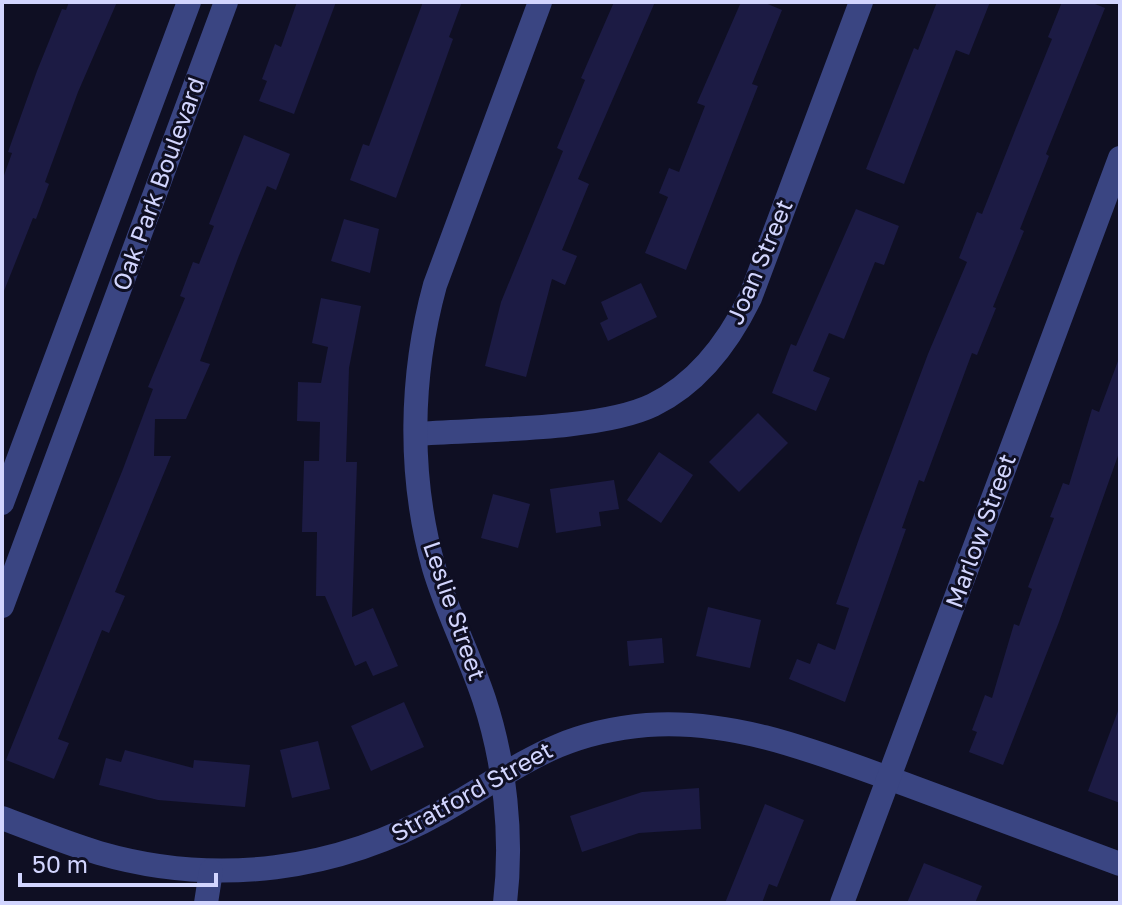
<svg xmlns="http://www.w3.org/2000/svg" width="1122" height="905" font-family="'Golos Text',sans-serif">
	<style>
		.building { fill: #1c1b44 }
		.lines { fill: none; stroke-linecap: round; stroke-linejoin: round }
		.minor { stroke: #3a4582; stroke-width: 24 }
		.labels { text-anchor: middle; stroke-width: 6; stroke-linejoin: round; paint-order: stroke }
		.street-label { font-size: 24px; fill: #d2d5fe; stroke: #0f0f23 }
	</style>
	<rect width="100%" height="100%" fill="#0f0f23"/>
	<g class="building">
		<path d="M69,2h48l-39,90 -33,90 4,2 -13,35 -3,-1 -31,78v-115l10,-28 -4,-1 29,-81 25,-62 4,1z"/>
		<path d="M297,2h39l-42,112 -35,-13 8,-20 -5,-2 13,-35 6,3z"/>
		<path d="M423,2h39l-13,35 4,2 -57,159 -46,-18 13,-36 6,2z"/>
		<path d="M614,2h41l-77,177 11,5 -27,66 15,6 -12,29 -13,-6 -26,98 -41,-11 16,-64 62,-151 -6,-3 28,-68 -4,-2z"/>
		<path d="M741,2h22l19,8 -30,74 6,2 -72,184 -41,-17 23,-56 -9,-4 10,-25 10,4 26,-66 -8,-3z"/>
		<path d="M937,2h53l-21,53 -13,-5 -52,134 -38,-15 48,-121 4,2z"/>
		<path d="M1062,2h28l15,6 -59,146 3,2 -29,73 4,2 -31,76 3,1 -19,47 -5,-2 -48,129 -5,-2 -17,48 4,1 -61,173 -56,-23 8,-20 13,5 8,-21 17,7 14,-42 -13,-4 24,-68 68,-182 39,-92 -8,-4 18,-46 5,2 34,-86 36,-89 -4,-2z"/>
		<path d="M244,135l46,19 -14,36 -9,-4 -29,72 -38,103 10,3 -24,55h-31l-1,37h17l-56,136 10,4 -16,37 -7,-3 -44,109 11,4 -15,36 -48,-19 117,-291 30,-80 -5,-2 37,-89 -5,-2 13,-34 6,2 15,-38 -5,-2z"/>
		<path d="M856,209l43,17 -15,39 -9,-3 -31,77 -15,-6 -16,38 17,7 -14,33 -44,-18 19,-49 5,2z"/>
		<path d="M344,219l35,10 -9,44 -39,-12z"/>
		<path d="M641,283l16,34 -49,24 -8,-18 8,-4 -7,-17z"/>
		<path d="M321,298l40,8 -12,62 -3,94h11l-5,155 21,-9 25,58 -25,10 -7,-15 -11,5 -30,-70h-9l1,-64h-15l2,-71h15l1,-39 -23,-1 1,-39 23,1 7,-36 -16,-4z"/>
		<path d="M1118,361l2,89 -61,172 -56,143 -34,-13 8,-20 -5,-2 13,-35 7,3 22,-74 5,2 13,-37 -4,-2 26,-69 -4,-1 13,-34 6,2 23,-76 7,3z"/>
		<path d="M758,413l30,30 -49,49 -30,-30z"/>
		<path d="M659,452l34,23 -32,48 -34,-23z"/>
		<path d="M614,480l5,29 -20,3 2,14 -45,7 -6,-44z"/>
		<path d="M493,494l37,10 -12,44 -37,-10z"/>
		<path d="M708,607l53,13 -11,48 -54,-12z"/>
		<path d="M662,638l2,25 -35,3 -2,-25z"/>
		<path d="M404,702l20,45 -53,24 -20,-45z"/>
		<path d="M1118,711h2v92l-32,-12z"/>
		<path d="M318,741l12,48 -38,9 -12,-48z"/>
		<path d="M125,750l68,18 1,-8 56,5 -5,42 -87,-7 -59,-15 7,-27 15,4z"/>
		<path d="M699,788l2,41 -62,4 -57,19 -12,-36 72,-24z"/>
		<path d="M765,804l39,16 -27,67 -8,-3 -7,19h-37z"/>
		<path d="M924,863l58,23 -7,17h-68z"/>
	</g>
	<g class="lines">
		<g class="minor">
			<path d="M416,434c64,-5 183,-3 237,-29 45,-22 76,-64 97,-107l111,-296"/>
			<path d="M2,503l187,-501"/>
			<path d="M2,606l224,-604"/>
			<path d="M2,818c32,12 64,25 97,35 118,34 238,18 344,-42 76,-43 111,-78 204,-86 91,-7 179,31 263,61 70,26 140,52 210,78"/>
			<path d="M206,903l5,-32"/>
			<path d="M505,903c8,-67 0,-140 -21,-204 -15,-45 -37,-87 -50,-131 -26,-92 -24,-192 1,-283l105,-283"/>
			<path d="M842,903l278,-745"/>
		</g>
	</g>
	<g class="labels">
		<g class="street-label">
			<text transform="translate(159 184) rotate(-70)" y="8">Oak Park Boulevard</text>
			<text transform="translate(760 262) rotate(-67)" y="8">Joan Street</text>
			<text transform="translate(981 531) rotate(-70)" y="8">Marlow Street</text>
			<text transform="translate(454 611) rotate(71)" y="8">Leslie Street</text>
			<text transform="translate(472 792) rotate(-29)" y="8">Stratford Street</text>
		</g>
	</g>
	<rect width="1122" height="905" fill="none" stroke="#d2d5fe" stroke-width="8"/>
	<path d="M20 873v12h196v-12" fill="none" stroke="#d2d5fe" stroke-width="4"/>
	<text x="32" y="873" font-size="24" fill="#d2d5fe" stroke="#0f0f23" stroke-width="6" paint-order="stroke">50 m</text>
</svg>
